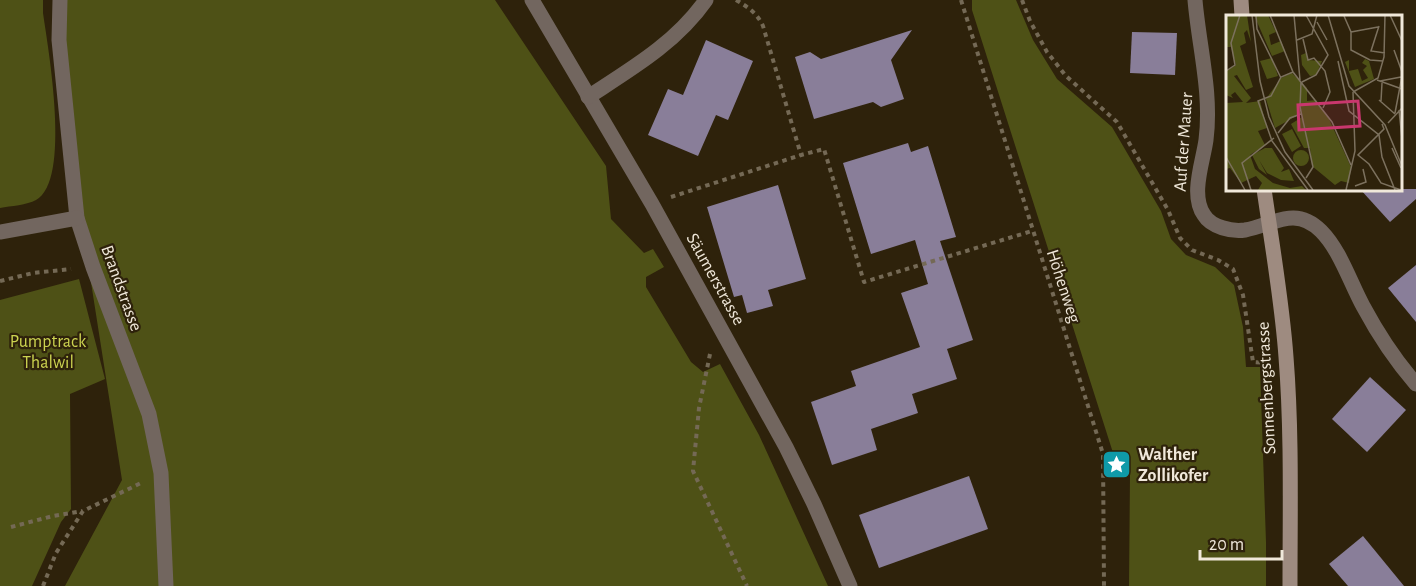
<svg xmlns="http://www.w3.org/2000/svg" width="1416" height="586" font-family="'Alegreya Sans',sans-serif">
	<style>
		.green { fill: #4e5116 }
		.building { fill: #897e99 }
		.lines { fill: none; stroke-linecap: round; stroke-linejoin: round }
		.path { stroke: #746955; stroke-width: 4; stroke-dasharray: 4.5 4.5; stroke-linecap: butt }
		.street { stroke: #72665f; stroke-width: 15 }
		.secondary { stroke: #9e8b80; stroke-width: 15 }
		.labels { text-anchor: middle; stroke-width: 4.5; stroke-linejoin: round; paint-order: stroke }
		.street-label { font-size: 18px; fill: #f0e8da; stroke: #2e220b }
		.park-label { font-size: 18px; fill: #ccd350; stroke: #2e220b }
		.poi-label { font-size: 18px; font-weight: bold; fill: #f0e8da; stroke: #2e220b; text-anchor: start }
		.inset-road { fill: none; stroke: #7c715e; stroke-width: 1.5 }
		.view { fill: #c9376e; fill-opacity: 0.15; stroke: #c9376e; stroke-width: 3 }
		.inset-edge { fill: none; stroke: #f0e8da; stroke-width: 3 }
	</style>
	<rect width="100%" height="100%" fill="#2e220b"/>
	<g class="green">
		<path d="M0,0h43v13c5,35 29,168 -7,187 -9,5 -25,6 -36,8z"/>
		<path d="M64,0h431l111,166 5,53 33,34 9,-4 11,18 -18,10v10l45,75 12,10 17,-8 39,71 69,151h-763l57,-106 -64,-408z"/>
		<path d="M972,0h44l17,40 24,39 55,48 49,84 10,28 15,16 29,12 19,18 9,42 3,40h14l6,175v44h-137l1,-111 -15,-16 -143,-449z"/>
		<path d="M79,279l26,100 -35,15 1,115 -10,13 -29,64h-32v-286z"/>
	</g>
	<g class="building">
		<path d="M912,30l-21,30 13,39 -23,8 -8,-5 -59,17 -19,-62 15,-5 11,7z"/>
		<path d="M1132,32l45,1 -2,42 -45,-2z"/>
		<path d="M706,40l47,21 -25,59 -12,-5 -18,41 -50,-21 20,-46 15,6z"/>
		<path d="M908,143l3,9 17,-6 28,91 -16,4 33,99 -26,9 10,30 -45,15 6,19 -47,16 6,21 -45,15 -21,-63 45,-16 -5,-15 69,-24 -19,-54 27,-9 -13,-44 -44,14 -28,-91z"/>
		<path d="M778,185l28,94 -38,11 5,16 -26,7 -5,-18 -8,2 -27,-90z"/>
		<path d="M1360,189h56v10l-26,23z"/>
		<path d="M1416,265v57l-28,-34z"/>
		<path d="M1370,377l36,33 -39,42 -35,-33z"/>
		<path d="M969,476l19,53 -109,39 -20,-53z"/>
		<path d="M1363,536l41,50h-56l-19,-22z"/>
	</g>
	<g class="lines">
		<g class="path">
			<path d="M736,0c12,7 21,13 27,26l38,129 23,-6 40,133 168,-51"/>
			<path d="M961,0l142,454 1,132"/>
			<path d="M1022,0l8,21 17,31 19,24 51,46 51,88 12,28 12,12 26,10 15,9 10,26 10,67 12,1"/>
			<path d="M671,197l130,-42"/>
			<path d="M0,281l33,-8 38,-4"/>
			<path d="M710,354l-11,54 -6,63 54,115"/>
			<path d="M11,527l42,-11 29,-5"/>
			<path d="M43,586l13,-33 27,-42 58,-28"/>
		</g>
		<g class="street">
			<path d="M60,0l-1,40 18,178 16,49 56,147 12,59 5,113"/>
			<path d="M532,0l120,204 134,243 28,57 36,82"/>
			<path d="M1195,0c4,47 17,93 11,140 -3,22 -16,55 -2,75 7,12 28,17 41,15 28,-5 50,-25 76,1 19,19 29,51 42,75 15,28 32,54 53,78"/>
			<path d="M588,97c43,-28 88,-54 118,-97"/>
			<path d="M0,232l77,-14"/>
		</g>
		<g class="secondary">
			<path d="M1241,0l1,16"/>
			<path d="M1264,189c8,56 18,112 22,168 6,76 4,153 4,229"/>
		</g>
	</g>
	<defs>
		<symbol id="sight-square" viewBox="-11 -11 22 22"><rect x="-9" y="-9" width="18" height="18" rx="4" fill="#0f9aa8" stroke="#2e220b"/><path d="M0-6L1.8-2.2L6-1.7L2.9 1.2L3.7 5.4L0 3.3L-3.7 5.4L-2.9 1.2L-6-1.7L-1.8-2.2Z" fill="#fff"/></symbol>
	</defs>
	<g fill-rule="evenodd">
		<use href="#sight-square" x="1100" y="448" width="33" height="33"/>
	</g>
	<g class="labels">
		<g class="street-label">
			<text transform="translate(1183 142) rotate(-86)" y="6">Auf der Mauer</text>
			<text transform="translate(716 279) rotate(61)" y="6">Säumerstrasse</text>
			<text transform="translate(1064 286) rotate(72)" y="6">Höhenweg</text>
			<text transform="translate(122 288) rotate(70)" y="6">Brandstrasse</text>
			<text transform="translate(1266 388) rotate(-93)" y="6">Sonnenbergstrasse</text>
		</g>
		<g class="park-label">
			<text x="48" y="347">Pumptrack<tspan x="48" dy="21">Thalwil</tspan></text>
		</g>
		<g class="poi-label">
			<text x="1138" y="460">Walther<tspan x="1138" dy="21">Zollikofer</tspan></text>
		</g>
	</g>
	<g transform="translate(1226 15)">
		<rect width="176" height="176" fill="#2e220b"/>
		<path d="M0,0h21l4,27 -4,-12 -3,3 2,10 -6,3 13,41 -7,3 -9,-15 -3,1 17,22 -5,5 14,-2 7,27 -9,3 7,14 -15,10 5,14 18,14 17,5 12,-2 4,4h-48l4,-7 -6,-7 -15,7 -11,-15 -4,1v-66l17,-1 -8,-10 -4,3 2,3 -7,-3v-24l10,-6 -5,-18h-5zM28,0h14l8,17 -7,3 2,10 10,-4 4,10 -13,5zM80,38l2,7 14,1 -6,14 -6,1 -8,-11 -1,-10zM46,43l6,18 -11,3 -7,-18zM139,44l4,2 5,18 -19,8 -10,-25 4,-2v11l9,-2 4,12 6,-3 -5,-8 4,-4 -5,-3zM66,58l15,15v13l9,-1 13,19 22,48 -2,16 -8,-2 -6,4 -23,-19 -2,-18h-6l-13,-24 11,-7 -2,-3 -25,14 -9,-29 15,-21zM66,114l9,17 -9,6 -10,-18zM39,133h7l12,20 -3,4 8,-3 5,12 -13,-1 -14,-7 -8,-13 8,15 -8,-6 -7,-14zM67 143a8 8 0 1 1 16 0a8 8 0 1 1-16 0Z" fill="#4e5116"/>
		<path class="inset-road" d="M26,0l8,66 9,36 16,35 28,38M30,0l1,14 24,49M44,0l23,57 39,50 19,43M68,0l6,65M102,0l21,71 36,39 17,41M164,0l12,26M118,1l7,16v18l19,10 13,1M91,7l10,18M153,11l-8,25 14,2M125,17l27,-5M77,24l5,21 6,-2 11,13 5,21 -7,16M71,25l15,-6 5,-19M168,35l8,22M112,46l11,50 30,24 3,22 13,33M0,56l9,-6 -4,-22 9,-28M67,57l-12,5 -10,19 -13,5 14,40 36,49M151,65l25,9M154,66l21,-4M75,67l-1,25 13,60 -7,11M76,67l14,-7 12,-20 -22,-40M127,77l25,-14 6,-21 1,-42M153,85l16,14M155,86l1,-18M173,95l3,29M169,98l7,-37M162,108l14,-15M156,109l2,5 -26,26 11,9 12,19 20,7M52,118l12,-15 11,-4M166,133l9,20M0,142l19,33M129,171l11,-4 -3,-13M25,175l-9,-27 32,-25M120,175l9,-39 -2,-59"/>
		<path class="view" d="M132,86l2,25 -61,4 -1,-25z"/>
		<rect width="176" height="176" class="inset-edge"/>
	</g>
	<path d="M1200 550v9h82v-9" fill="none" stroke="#f0e8da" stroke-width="3"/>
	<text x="1209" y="550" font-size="18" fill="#f0e8da" stroke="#2e220b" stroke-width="4.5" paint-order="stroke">20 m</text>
</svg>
